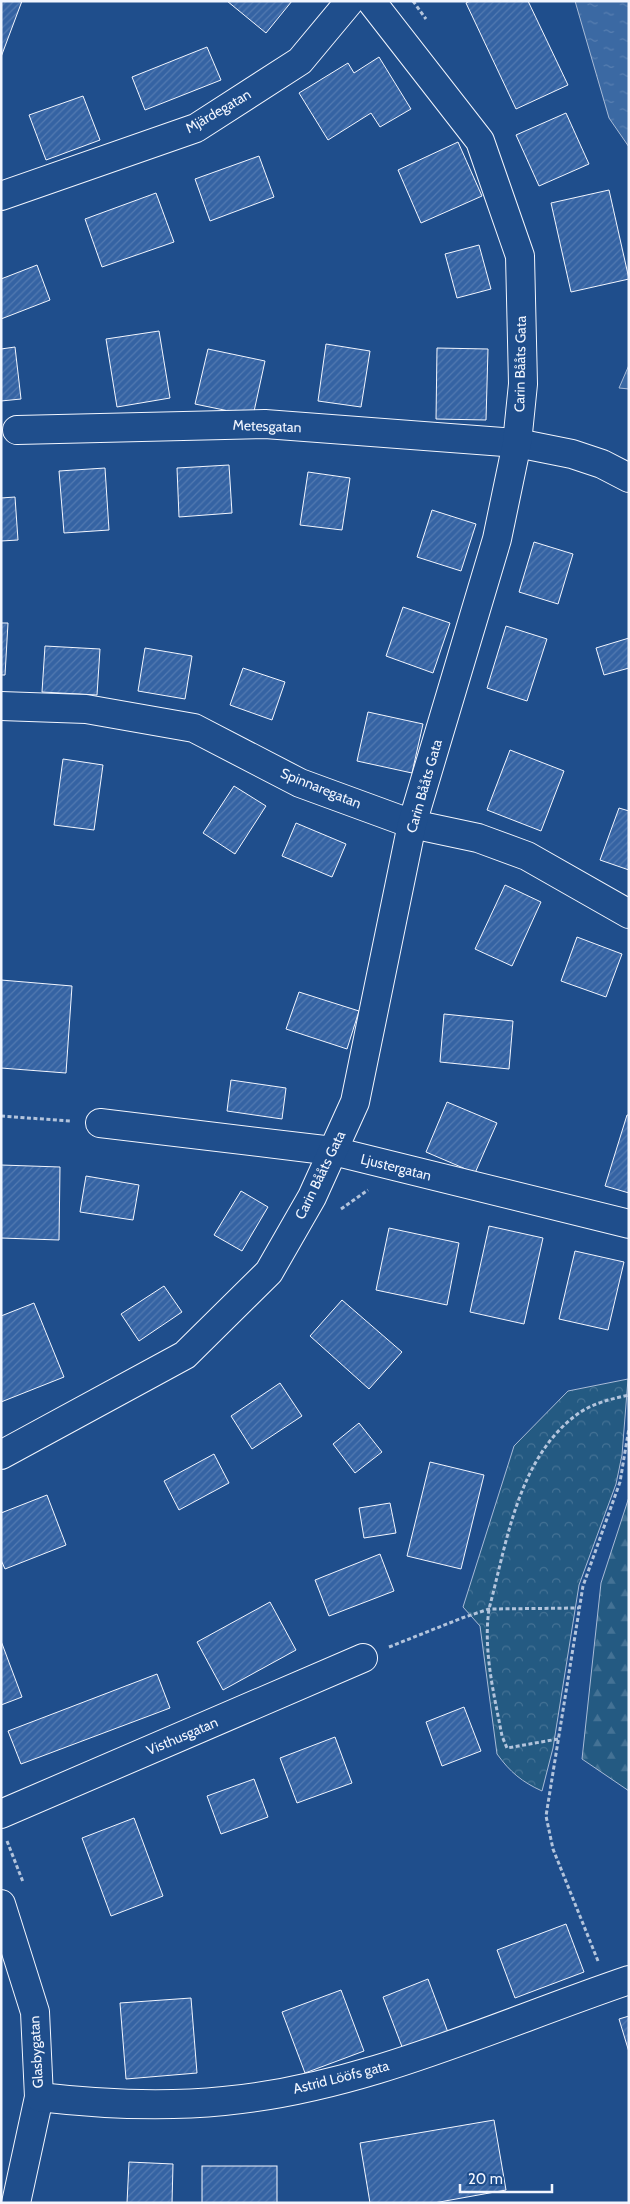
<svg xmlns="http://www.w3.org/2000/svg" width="630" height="2204" font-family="Cabin,sans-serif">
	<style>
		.forest { fill: url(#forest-firs); stroke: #a8bbd7 }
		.park { fill: url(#park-crowns); stroke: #a8bbd7 }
		.water { fill: url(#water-ripples); stroke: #a8bbd7 }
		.building { fill: url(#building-hatch); stroke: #f2f6ff }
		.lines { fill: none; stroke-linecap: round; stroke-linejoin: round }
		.minor-casing { stroke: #f2f6ff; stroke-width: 30 }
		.path { stroke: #b3c4dc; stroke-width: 3; stroke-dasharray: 4 2.5; stroke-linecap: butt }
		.minor { stroke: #1f4e8c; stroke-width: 28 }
		.labels { text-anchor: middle; stroke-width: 4; stroke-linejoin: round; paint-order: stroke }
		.street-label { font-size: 14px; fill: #f2f6ff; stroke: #1f4e8c }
	</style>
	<defs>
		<pattern id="forest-firs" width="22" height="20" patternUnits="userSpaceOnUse" patternTransform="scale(1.25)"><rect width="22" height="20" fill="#245a82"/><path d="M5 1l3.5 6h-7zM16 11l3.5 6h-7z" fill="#447295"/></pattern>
		<pattern id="park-crowns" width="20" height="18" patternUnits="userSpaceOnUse" patternTransform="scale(1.25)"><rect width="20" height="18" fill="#245a82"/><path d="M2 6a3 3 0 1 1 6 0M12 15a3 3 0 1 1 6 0" fill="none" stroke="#447295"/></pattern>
		<pattern id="water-ripples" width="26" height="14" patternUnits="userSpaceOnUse" patternTransform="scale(1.25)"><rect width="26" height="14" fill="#3b69a3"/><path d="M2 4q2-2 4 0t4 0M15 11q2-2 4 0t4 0" fill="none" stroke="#587fb1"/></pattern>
		<pattern id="building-hatch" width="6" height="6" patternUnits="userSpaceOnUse" patternTransform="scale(1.25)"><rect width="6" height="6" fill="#3563a3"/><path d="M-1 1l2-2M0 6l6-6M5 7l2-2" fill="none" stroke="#537ab1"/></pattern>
	</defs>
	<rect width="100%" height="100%" fill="#1f4e8c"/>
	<path class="forest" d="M629,1497v294l-47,-32 19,-176z"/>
	<path class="park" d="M628,1379l-6,76 -6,29 -37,101 -26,163 -11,43c-20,-9 -32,-19 -45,-37l-17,-128 -17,-19 51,-161 54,-55z"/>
	<g class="water">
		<path d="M575,1h54v146l-20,-29z"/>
		<path d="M629,365v24l-10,-1z"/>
	</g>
	<g class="building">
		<path d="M1,1h21l-21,56z"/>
		<path d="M227,1h65l-26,32z"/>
		<path d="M470,1h58l40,84 -52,24 -50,-106z"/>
		<path d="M207,47l14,33 -76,30 -13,-33z"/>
		<path d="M379,57l32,52 -31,18 -9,-14 -43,27 -29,-47 49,-30 6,10z"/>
		<path d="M83,96l17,44 -54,20 -17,-45z"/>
		<path d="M566,113l23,51 -50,22 -23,-51z"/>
		<path d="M458,142l24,54 -61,27 -23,-53z"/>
		<path d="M259,156l15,41 -64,24 -15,-42z"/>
		<path d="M609,190l20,89 -58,13 -20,-89z"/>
		<path d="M156,193l18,49 -72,25 -17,-48z"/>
		<path d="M479,245l12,44 -34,9 -12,-44z"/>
		<path d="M37,265l13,35 -49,19v-40z"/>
		<path d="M159,331l11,67 -53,9 -11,-68z"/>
		<path d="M326,344l44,7 -9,56 -43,-6z"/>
		<path d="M15,347l6,52 -20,2v-52z"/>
		<path d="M437,348l51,1 -2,71 -50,-1z"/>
		<path d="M208,349l57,12 -12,55 -58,-12z"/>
		<path d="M229,465l3,48 -53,4 -2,-49z"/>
		<path d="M105,468l4,62 -45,3 -5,-62z"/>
		<path d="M308,472l42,6 -8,52 -42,-5z"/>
		<path d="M15,497l3,43 -17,1v-43z"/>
		<path d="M432,510l44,14 -15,47 -44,-14z"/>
		<path d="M534,542l39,12 -15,50 -39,-12z"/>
		<path d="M403,607l47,16 -17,50 -47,-17z"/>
		<path d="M1,623h7l-3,52h-4z"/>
		<path d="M506,626l41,13 -20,62 -40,-13z"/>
		<path d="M629,638v30l-25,7 -8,-27z"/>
		<path d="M45,646l55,3 -3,46 -55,-3z"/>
		<path d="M145,648l47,8 -7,43 -47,-8z"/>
		<path d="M243,668l42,14 -13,38 -42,-15z"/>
		<path d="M368,712l55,12 -11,49 -55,-12z"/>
		<path d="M510,750l54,21 -23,60 -54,-21z"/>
		<path d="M63,759l40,6 -9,65 -40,-5z"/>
		<path d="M234,786l32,20 -31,48 -32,-21z"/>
		<path d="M619,808l10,3v59l-29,-10z"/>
		<path d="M296,823l50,21 -14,33 -50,-21z"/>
		<path d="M505,885l36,17 -29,64 -37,-17z"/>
		<path d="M577,937l45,17 -16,43 -45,-16z"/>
		<path d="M1,980l71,6 -6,87 -65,-5z"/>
		<path d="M299,992l60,19 -12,38 -61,-20z"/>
		<path d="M444,1014l69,7 -4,48 -69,-7z"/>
		<path d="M231,1080l55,8 -4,31 -55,-8z"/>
		<path d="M447,1102l50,21 -22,50 -49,-21z"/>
		<path d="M627,1115h2v78l-24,-7z"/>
		<path d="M1,1165l59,2 -1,73 -58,-2z"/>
		<path d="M86,1176l53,9 -6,35 -53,-8z"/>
		<path d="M241,1191l27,16 -26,44 -28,-16z"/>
		<path d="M489,1226l54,12 -19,86 -54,-12z"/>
		<path d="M389,1228l70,15 -12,62 -71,-15z"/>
		<path d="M575,1251l49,11 -16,68 -49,-11z"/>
		<path d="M164,1286l18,26 -43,29 -18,-27z"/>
		<path d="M342,1300l60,52 -33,37 -59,-53z"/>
		<path d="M34,1303l30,74 -63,25v-86z"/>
		<path d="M280,1383l22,33 -50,33 -21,-33z"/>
		<path d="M359,1423l23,29 -27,21 -22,-29z"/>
		<path d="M214,1454l15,29 -50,27 -15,-29z"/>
		<path d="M430,1462l54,13 -23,94 -54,-13z"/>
		<path d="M47,1495l19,50 -61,24 -4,-9v-47z"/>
		<path d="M390,1503l6,30 -32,5 -5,-30z"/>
		<path d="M380,1554l14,37 -65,25 -14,-36z"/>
		<path d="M270,1602l26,48 -73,40 -26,-48z"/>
		<path d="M1,1641l21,56 -21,8z"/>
		<path d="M157,1674l13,34 -149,56 -13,-33z"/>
		<path d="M464,1707l17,44 -39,15 -16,-44z"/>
		<path d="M335,1737l17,46 -55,20 -17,-45z"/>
		<path d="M254,1779l14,38 -47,17 -14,-38z"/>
		<path d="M134,1818l29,78 -52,20 -29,-78z"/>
		<path d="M566,1924l18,48 -69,26 -18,-48z"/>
		<path d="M428,1979l21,56 -45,17 -21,-55z"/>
		<path d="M341,1990l23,61 -59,22 -23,-61z"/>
		<path d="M191,1998l6,75 -71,6 -6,-76z"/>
		<path d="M629,2016v36l-10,-33z"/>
		<path d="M494,2120l12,70 -72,13h-64l-10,-60z"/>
		<path d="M129,2162l44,2 -1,39h-45z"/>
		<rect x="202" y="2166" width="75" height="37"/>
	</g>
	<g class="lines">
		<defs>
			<g id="minor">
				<path d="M1,196l195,-68 104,-67 50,-60"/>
				<path d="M17,430l248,-6 252,19 55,11 30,10 27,14"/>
				<path d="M1,706l85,3 108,19 106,55 112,41 66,14 49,18 102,58"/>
				<path d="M100,1123l233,28 296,73"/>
				<path d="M1,1455l184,-100 84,-83 43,-75 43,-95 57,-278 85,-285 20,-96 6,-59 -3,-128 -40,-115 -109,-140"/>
				<path d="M1,1814l362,-156"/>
				<path d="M1,1904l34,108 4,85 -23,106"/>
				<path d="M39,2097c60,7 125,10 185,4 141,-13 272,-76 405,-121"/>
			</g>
		</defs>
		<use href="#minor" class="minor-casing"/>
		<g class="path">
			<path d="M413,1l13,18"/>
			<path d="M1,1116l69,5"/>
			<path d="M341,1209l27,-19"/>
			<path d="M389,1647l73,-29 27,-9 90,-1"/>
			<path d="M558,1739l-51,9 -5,-12c-8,-42 -19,-85 -13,-127 18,-67 29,-153 90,-196 15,-10 32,-14 50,-18"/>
			<path d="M7,1841l16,41"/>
			<path d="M598,1961l-45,-112 -7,-33 37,-230 37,-104 9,-54"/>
		</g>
		<use href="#minor" class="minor"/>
	</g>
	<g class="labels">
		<g class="street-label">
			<text transform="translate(218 111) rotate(-30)" y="5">Mjärdegatan</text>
			<text transform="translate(520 364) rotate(-89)" y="5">Carin Bååts Gata</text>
			<text transform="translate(267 426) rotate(2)" y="5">Metesgatan</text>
			<text transform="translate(424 786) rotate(-74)" y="5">Carin Bååts Gata</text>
			<text transform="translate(321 788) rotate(22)" y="5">Spinnaregatan</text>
			<text transform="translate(396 1167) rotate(14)" y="5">Ljustergatan</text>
			<text transform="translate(320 1175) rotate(-64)" y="5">Carin Bååts Gata</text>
			<text transform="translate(182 1736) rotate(-23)" y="5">Visthusgatan</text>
			<text transform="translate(36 2052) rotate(-93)" y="5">Glasbygatan</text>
			<text transform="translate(341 2077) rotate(-14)" y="5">Astrid Lööfs gata</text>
		</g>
	</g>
	<rect width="630" height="2204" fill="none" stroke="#f2f6ff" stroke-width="5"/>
	<path d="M460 2184v8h92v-8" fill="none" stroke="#f2f6ff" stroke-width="2.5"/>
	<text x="468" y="2184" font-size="15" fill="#f2f6ff" stroke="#1f4e8c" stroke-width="4" paint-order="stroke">20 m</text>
</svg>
